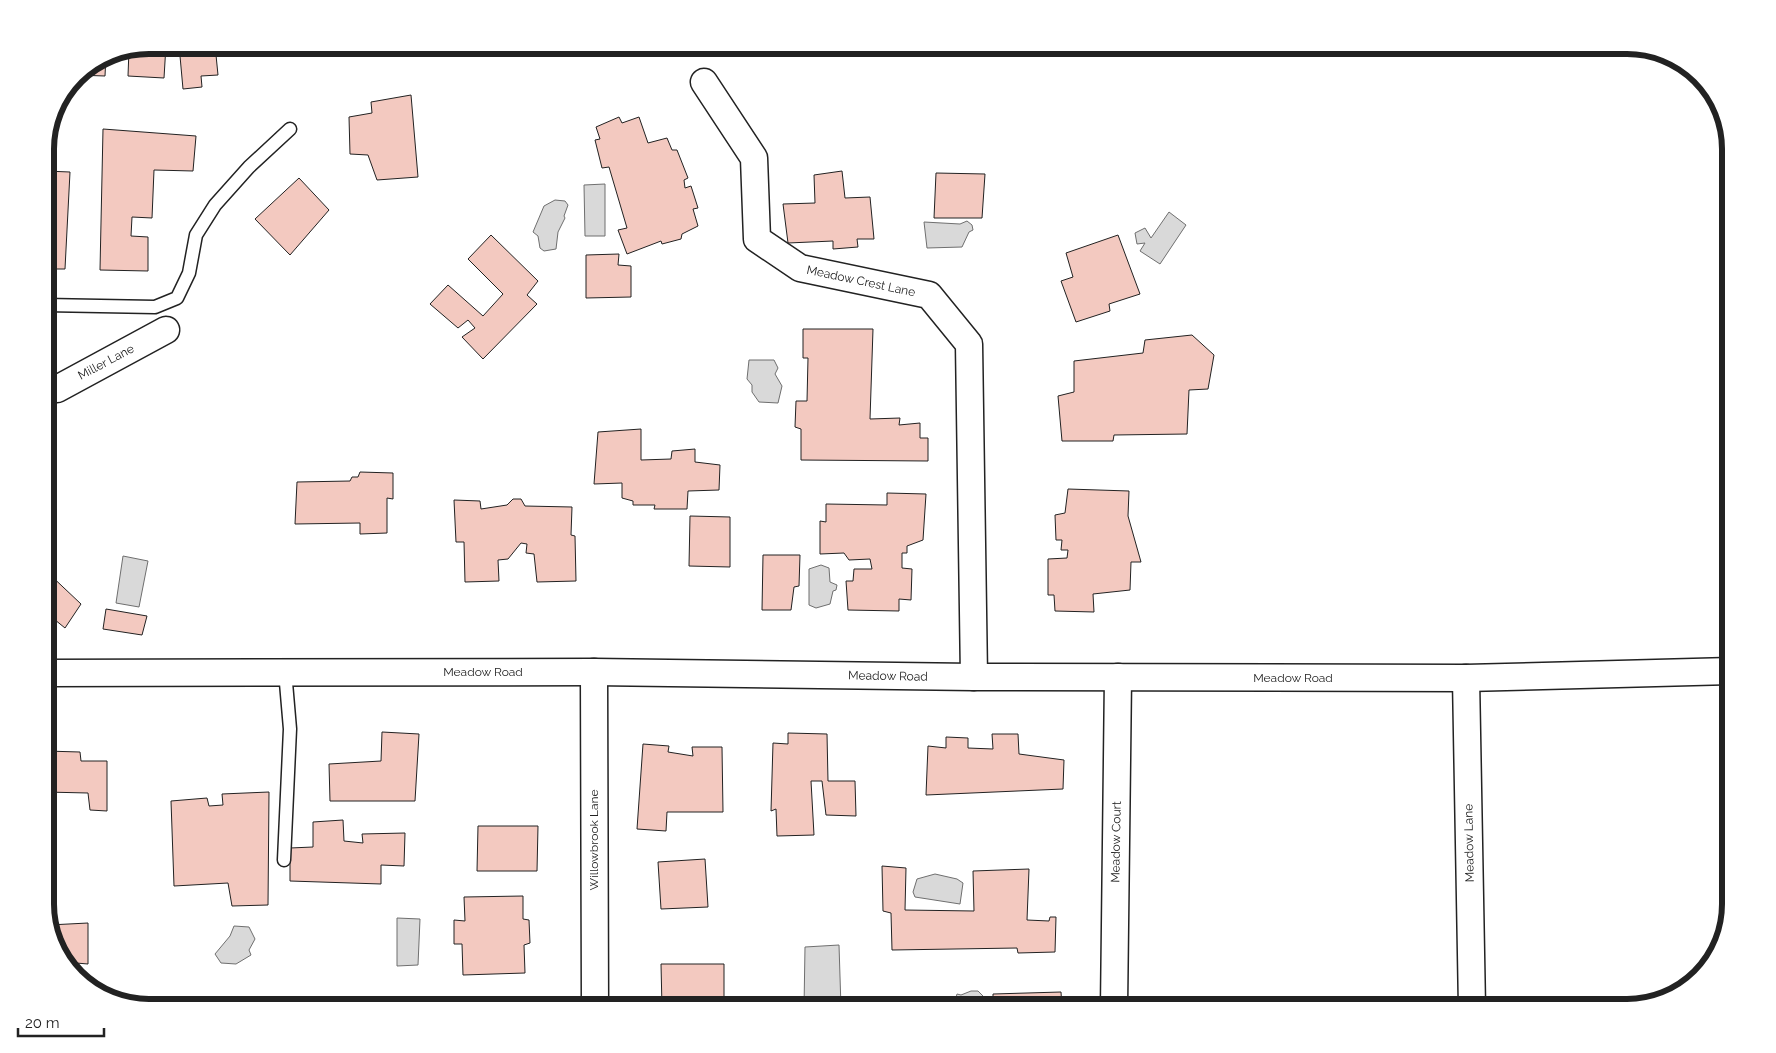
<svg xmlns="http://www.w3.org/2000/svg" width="1776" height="1053" font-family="Raleway,sans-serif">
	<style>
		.water { fill: #d9d9d9; stroke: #6f6f6f }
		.building { fill: #f3c9c0; stroke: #222 }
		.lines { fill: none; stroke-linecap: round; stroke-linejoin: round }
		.service-casing { stroke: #222; stroke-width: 15 }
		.minor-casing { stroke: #222; stroke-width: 29 }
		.service { stroke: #fff; stroke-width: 12 }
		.minor { stroke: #fff; stroke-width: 26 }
		.labels { text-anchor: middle; stroke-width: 4; stroke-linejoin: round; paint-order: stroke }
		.street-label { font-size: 12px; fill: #222; stroke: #fff }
		.rim { fill: none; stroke: #222; stroke-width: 6 }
	</style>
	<rect width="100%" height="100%" fill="#fff"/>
	<g class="water">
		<path d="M605,184v52h-20l-1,-51z"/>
		<path d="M555,200l10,1 3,4 -4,11 1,2 -7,14 -2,17 -12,2 -4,-3 -2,-12 -5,-4 11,-26z"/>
		<path d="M1169,212l17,13 -26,39 -20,-13 5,-8 -8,1 -2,-11 10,-5 6,10z"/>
		<path d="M967,221l5,4 1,5 -4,2 -7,15 -35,1 -3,-26 36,2z"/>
		<path d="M749,360h25l4,8 -3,6 7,12 -4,17 -19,-1 -7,-10v-7l-5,-6z"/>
		<path d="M123,556l25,5 -9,46 -23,-4z"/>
		<path d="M821,565l8,3 1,14 7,3 -1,5 -3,1 -3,13 -14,4 -7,-3v-36z"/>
		<path d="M935,874l22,5 6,4 -3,21 -45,-7 -2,-5 4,-13z"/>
		<path d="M397,918l23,1 -2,46 -21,1z"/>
		<path d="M234,926l15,1 6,12 -6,11 2,5 -15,9 -15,-1 -6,-9 15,-18z"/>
		<path d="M839,945l2,63h-37l1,-61z"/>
		<path d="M971,991h7l5,5 -5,12h-21l1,-4 -3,-3 2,-7 4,1z"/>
	</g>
	<g class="building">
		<path d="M148,45h18l-2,33 -36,-2 1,-27z"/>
		<path d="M179,45h36l3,30 -17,1 1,11 -19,2z"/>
		<path d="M408,45h16l-7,8z"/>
		<path d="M106,55l-1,21 -29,-1z"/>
		<path d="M411,95l7,82 -41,3 -9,-25 -18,-1 -1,-37 23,-4 -1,-11z"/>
		<path d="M619,117l3,6 17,-6 9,26 19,-5 5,12h5l11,28 -4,2 1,8 6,-2 7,22 -5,1 5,17 -16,8 -1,5 -19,5 -1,-3 -34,13 -9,-24 9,-2 -18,-61 -7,1 -7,-28 5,-1 -4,-12z"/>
		<path d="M103,129l93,7 -3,35 -39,-1 -2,48 -20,-1 -1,19 17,1v34l-48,-1z"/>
		<path d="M45,171l25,1 -5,97h-20z"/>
		<path d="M842,171l3,27 25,-1 4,42h-17l1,8 -25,2v-8l-45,2 -5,-39 32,-1 -1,-28z"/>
		<path d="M936,173l49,1 -3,44h-48z"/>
		<path d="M299,178l30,32 -39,45 -35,-36z"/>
		<path d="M491,235l47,46 -11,14 10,9 -54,55 -21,-22 13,-9 -7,-8 -10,8 -28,-24 18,-19 35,31 20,-22 -35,-35z"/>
		<path d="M1118,235l22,59 -31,10 1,7 -34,11 -15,-41 12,-4 -7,-24z"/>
		<path d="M619,254l-1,11 13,1v31l-45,1v-43z"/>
		<path d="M803,329h70l-3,90 30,-1 -1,7 21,-2v15h8v23l-127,-1v-31l-6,-2 1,-26h11l1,-43h-5z"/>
		<path d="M1192,335l22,20 -6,34 -19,1 -2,44 -73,1 -1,6h-51l-4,-45 16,-4v-31l69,-8 2,-13z"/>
		<path d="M641,429v31l30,-1 1,-8 23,-2v13l25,3 -1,25 -31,1 -1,18h-33l1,-4h-22v-4l-11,-3v-15l-28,1 4,-52z"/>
		<path d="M360,472l33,1v26l-6,-1v35l-27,1v-11l-65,1 2,-42 53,-1 2,-4h6z"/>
		<path d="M1068,489l61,2 -1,25 13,46h-10l-1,28 -37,4 1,18 -39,-1 -1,-16h-6v-36l19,-1 1,-8h-7l1,-10h-6l-1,-25 10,-2z"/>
		<path d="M887,493l39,1 -3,46 -16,6v7h-5v15l10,1 -1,31 -12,-1v12l-51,-1 -2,-29h7l1,-12h18l-2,-10 -21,1 -5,-7 -24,1v-33l6,1v-18l61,1z"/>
		<path d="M513,499h8l4,7 47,1 -1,28 4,1 1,45 -39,1 -3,-28 -8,-1 1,-9 -6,-1 -13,16 -10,1 1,21 -34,1 -1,-40h-8l-2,-42 26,1 1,8 26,-4z"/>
		<path d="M690,516l40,1v50l-41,-1z"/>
		<path d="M763,555h37l-1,31 -5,1 -3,23h-29z"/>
		<path d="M45,570l36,34 -16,24 -16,-13 -4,3z"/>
		<path d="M106,609l41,7 -5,19 -39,-6z"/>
		<path d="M382,732l37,2 -4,67h-85l-1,-37 52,-3z"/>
		<path d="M788,733l39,1 1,47h27l1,35 -30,-1 -4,-34h-11l3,54 -37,1 -1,-27 -5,2 2,-68 15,1z"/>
		<path d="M992,734h26l1,20 45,6 -1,29 -137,6 2,-49 18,2v-11l22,1v10l25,1z"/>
		<path d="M643,744l26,2 -1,6 25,4 -1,-9h30l1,65h-56l-1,19 -29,-2z"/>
		<path d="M45,751l35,1 1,9h26v50l-17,-1 -2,-17 -43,-1z"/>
		<path d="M269,792l-1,113 -36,1 -4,-23 -54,3 -3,-85 36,-3 2,8 14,-1 -1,-11z"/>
		<path d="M343,820l1,21 19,2 -1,-9 43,-1 -1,33 -23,-1v19l-91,-3v-33l23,-1v-25z"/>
		<path d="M478,826h60l-1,45h-60z"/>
		<path d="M705,859l3,48 -47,2 -3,-47z"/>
		<path d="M882,866l24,2 -1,42 69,1 -1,-40 56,-2 -2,51 22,1 1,-4h6l-1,35 -37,1 -1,-5 -125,2 -1,-37 -8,-2z"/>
		<path d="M523,896v23l6,1 1,23 -6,2 1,28 -62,2 -1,-31h-8v-24l11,1 -1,-24z"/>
		<path d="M88,923v41l-12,-1v10l-17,-16 -10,-32z"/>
		<path d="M661,964h63v44h-62z"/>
		<path d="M1061,992l1,16h-69v-14z"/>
	</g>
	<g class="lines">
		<defs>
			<g id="service">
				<path d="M45,305l110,2 22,-9 12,-25 7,-38 19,-30 34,-38 41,-38"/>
				<path d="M284,860l6,-131 -5,-58"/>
			</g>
			<g id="minor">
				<path d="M704,82l50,76 3,81 43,29 129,27 40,49 5,333"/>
				<path d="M45,388l12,1 109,-59"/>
				<path d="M594,672l1,336"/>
				<path d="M45,673l549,-1 380,5 492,1 265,-7"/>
				<path d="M1466,678l6,330"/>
				<path d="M1114,1008l4,-331"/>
			</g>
		</defs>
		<use href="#service" class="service-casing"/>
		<use href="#minor" class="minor-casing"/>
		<use href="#service" class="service"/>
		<use href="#minor" class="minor"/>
	</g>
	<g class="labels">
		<g class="street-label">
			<text transform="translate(861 281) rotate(12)" y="4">Meadow Crest Lane</text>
			<text transform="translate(106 362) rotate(-28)" y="4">Miller Lane</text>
			<text x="483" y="676">Meadow Road</text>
			<text transform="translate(888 676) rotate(1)" y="4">Meadow Road</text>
			<text x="1293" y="682">Meadow Road</text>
			<text transform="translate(594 840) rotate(-90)" y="4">Willowbrook Lane</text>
			<text transform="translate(1116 842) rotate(-89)" y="4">Meadow Court</text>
			<text transform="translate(1469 843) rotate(-91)" y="4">Meadow Lane</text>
		</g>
	</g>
	<path d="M0 0H1776V1053H0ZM149 54H1627A95 95 0 0 1 1722 149V904A95 95 0 0 1 1627 999H149A95 95 0 0 1 54 904V149A95 95 0 0 1 149 54Z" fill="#fff" fill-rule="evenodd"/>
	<path class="rim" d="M149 54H1627A95 95 0 0 1 1722 149V904A95 95 0 0 1 1627 999H149A95 95 0 0 1 54 904V149A95 95 0 0 1 149 54Z"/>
	<path d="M18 1028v8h86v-8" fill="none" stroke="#222222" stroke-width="2.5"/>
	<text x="25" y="1028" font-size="15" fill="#222222" stroke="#ffffff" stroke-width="4" paint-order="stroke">20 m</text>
</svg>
